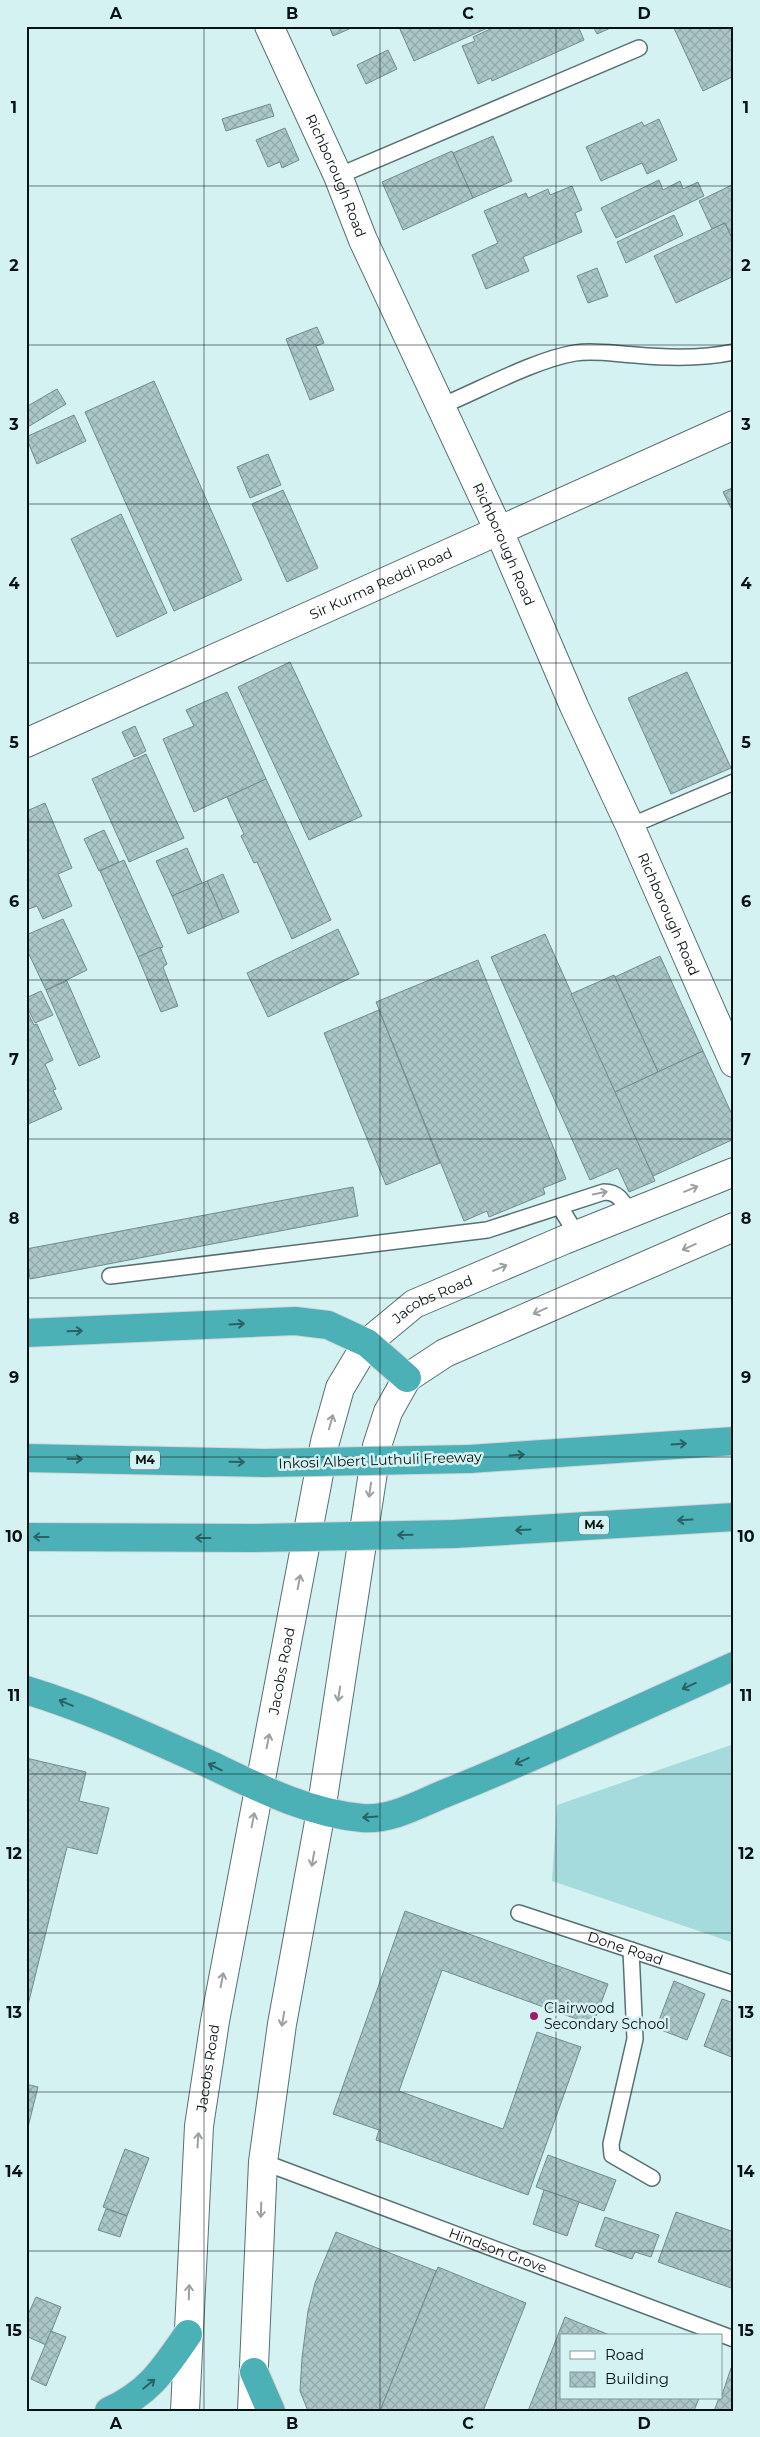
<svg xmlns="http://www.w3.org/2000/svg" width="760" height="2437" font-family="Montserrat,sans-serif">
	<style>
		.pitch { fill: #a6dbdd }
		.building { fill: url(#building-cross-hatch); stroke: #728c8e }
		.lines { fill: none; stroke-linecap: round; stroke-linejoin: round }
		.lane-casing { stroke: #577072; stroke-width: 18 }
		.street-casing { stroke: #577072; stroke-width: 30 }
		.secondary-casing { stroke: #577072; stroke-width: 30 }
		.highway-casing { stroke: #d3d4d5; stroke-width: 30 }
		.lane { stroke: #fff; stroke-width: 15 }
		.street { stroke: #fff; stroke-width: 28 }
		.secondary { stroke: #fff; stroke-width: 28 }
		.highway { stroke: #4cb1b7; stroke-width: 28 }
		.highway-bridge-casing { stroke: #d3d4d5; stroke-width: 30; stroke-linecap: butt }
		.highway-bridge { stroke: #4cb1b7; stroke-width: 28 }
		.oneway { stroke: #9ca0a1 }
		.oneway2 { stroke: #2a6265 }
		.grid { fill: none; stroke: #081213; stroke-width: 1; stroke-opacity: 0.55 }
		.poi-dot { fill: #a01b6a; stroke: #d5f2f3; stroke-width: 2 }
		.labels { text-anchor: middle; stroke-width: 5; stroke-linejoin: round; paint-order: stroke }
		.shield { fill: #d5f2f3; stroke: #465556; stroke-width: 1 }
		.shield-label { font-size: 12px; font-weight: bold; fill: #081213 }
		.street-label { font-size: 14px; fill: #081213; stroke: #d5f2f3 }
		.poi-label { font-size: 14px; fill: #081213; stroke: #d5f2f3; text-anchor: start }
		.neatline { fill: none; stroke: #081213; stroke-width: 2 }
		.grid-label { font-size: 16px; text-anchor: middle; font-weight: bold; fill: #081213 }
	</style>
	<defs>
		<pattern id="building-cross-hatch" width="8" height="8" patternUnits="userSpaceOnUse" patternTransform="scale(1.25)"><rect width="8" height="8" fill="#aac6c7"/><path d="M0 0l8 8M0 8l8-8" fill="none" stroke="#91a9aa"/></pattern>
	</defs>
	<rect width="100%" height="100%" fill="#d5f2f3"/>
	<path class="pitch" d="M734,1744v199l-182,-62 5,-76z"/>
	<g class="building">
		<path d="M329,26h27l-23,10z"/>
		<path d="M402,26h90l-78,35 -15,-34z"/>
		<path d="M497,26h81l6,14 -92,41 -1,-3 -13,6 -16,-38 13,-5 -2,-4z"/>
		<path d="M593,26h22l-18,8z"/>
		<path d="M673,26h61v50l-31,15z"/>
		<path d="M388,50l9,19 -31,15 -9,-19z"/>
		<path d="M270,104l4,12 -48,15 -4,-12z"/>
		<path d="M659,119l18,41 -30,14 -5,-11 -41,18 -15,-34 56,-25 2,4z"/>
		<path d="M285,128l14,32 -17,8 -2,-6 -12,5 -12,-27z"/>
		<path d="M493,136l19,45 -39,17 -20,-45z"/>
		<path d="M452,151l21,47 -70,32 -21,-48z"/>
		<path d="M659,180l4,10 17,-9 3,8 15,-7 6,14 -88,42 -15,-30z"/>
		<path d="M734,184v59l-9,-20 -13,6 -13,-28z"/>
		<path d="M572,186l10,24 -7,3 7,19 -59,25 6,14 -43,18 -14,-34 26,-12 -14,-32 42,-18 2,5 20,-9 2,6z"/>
		<path d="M674,215l9,20 -57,28 -9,-21z"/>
		<path d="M725,223l9,20v33l-58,27 -22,-47z"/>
		<path d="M597,268l11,28 -20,7 -11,-27z"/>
		<path d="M317,327l7,16 -8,3 18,44 -24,10 -24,-61z"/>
		<path d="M154,381l88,199 -68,31 -89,-199z"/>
		<path d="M57,389l9,15 -40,24v-21z"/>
		<path d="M74,415l12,26 -49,23 -11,-27z"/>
		<path d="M268,454l13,31 -31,13 -13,-31z"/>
		<path d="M734,487v27l-11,-22z"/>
		<path d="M283,490l35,78 -31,14 -35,-78z"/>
		<path d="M121,514l46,99 -50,24 -46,-98z"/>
		<path d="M290,662l72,154 -53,24 -71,-153z"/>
		<path d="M687,672l44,96 -60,26 -43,-96z"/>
		<path d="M227,692l39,87 -72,33 -31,-73 31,-13 -8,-16z"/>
		<path d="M135,726l11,25 -12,6 -12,-25z"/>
		<path d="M146,754l38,84 -55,24 -37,-83z"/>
		<path d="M266,779l65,141 -39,19 -35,-77 -3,1 -13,-27 3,-2 -17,-37z"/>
		<path d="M45,803l27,65 -14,6 14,32 -29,13 -6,-13 -11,4v-104l3,4z"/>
		<path d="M104,830l15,32 -20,9 -15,-32z"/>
		<path d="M187,848l15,35 -30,13 -16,-35z"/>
		<path d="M124,860l39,87 -25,10 -38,-86z"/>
		<path d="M223,874l16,38 -16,7 -16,-38z"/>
		<path d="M207,881l16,38 -35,15 -16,-38z"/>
		<path d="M63,919l24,51 -41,20 -20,-42v-13z"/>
		<path d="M338,929l21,45 -91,43 -21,-44z"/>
		<path d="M545,934l108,242 2,5 -26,11 -11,-24 -28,12 -99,-223z"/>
		<path d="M160,947l7,17 -4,3 15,39 -17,6 -23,-55z"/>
		<path d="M660,956l43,95 -45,21 -43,-95z"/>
		<path d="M478,960l88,219 -23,9 2,6 -56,23 -2,-6 -23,10 -88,-219z"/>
		<path d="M614,975l44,97 -43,20 -44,-98z"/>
		<path d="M67,981l33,76 -21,9 -33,-76z"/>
		<path d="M41,991l12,24 -18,8 -9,-18v-7z"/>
		<path d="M26,1009l8,16 3,-1 16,36 -8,4 11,25 -3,1 9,19 -36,16z"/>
		<path d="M379,1010l61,153 -54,22 -62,-152z"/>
		<path d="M703,1051l31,68v20l-81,37 -38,-84z"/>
		<path d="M353,1187l5,29 -328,63 -4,-30z"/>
		<path d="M26,1758l60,14 -7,29 30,7 -12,46 -30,-7 -41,166z"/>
		<path d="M405,1911l203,73 -15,41 -151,-55 -43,121 104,38 34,-97 44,15 -53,148 -152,-55 3,-10 -46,-16z"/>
		<path d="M674,1981l31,13 -18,46 -31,-12z"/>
		<path d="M722,1999l12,4v55l-30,-12z"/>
		<path d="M26,2084l12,3 -12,48z"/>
		<path d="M125,2149l24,9 -22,58 -24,-9z"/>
		<path d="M548,2155l68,25 -12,31 -68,-24z"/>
		<path d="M544,2190l35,12 -12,34 -34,-12z"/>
		<path d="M106,2209l21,7 -7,21 -22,-7z"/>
		<path d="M676,2212l58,20v57l-76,-27z"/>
		<path d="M605,2217l54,18 -8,22 -16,-5 -3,7 -37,-13z"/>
		<path d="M336,2232l100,39 -56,140h-72l-8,-20 2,-33 6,-47 7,-28z"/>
		<path d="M438,2267l88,36 -43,108h-103z"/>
		<path d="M36,2297l25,10 -15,38 -20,-9v-17z"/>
		<path d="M565,2317l47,19h-51v62h138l-5,13h-166z"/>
		<path d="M51,2331l15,6 -20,49 -15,-7z"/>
		<path d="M731,2368l3,2v41h-20l5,-13h2z"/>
	</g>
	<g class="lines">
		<defs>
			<g id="lane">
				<path d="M338,176l301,-128"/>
				<path d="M441,406c39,-16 93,-46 134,-53 20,-3 40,1 60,2 33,3 67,4 99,-3"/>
				<path d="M630,826l104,-44"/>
				<path d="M560,1207l17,28"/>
				<path d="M110,1276l377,-46 117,-38c15,0 19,10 26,22"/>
				<path id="s1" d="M519,1913l215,71"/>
				<path d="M631,1950l4,89 -24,105 1,11 40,23"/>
				<path id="s2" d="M263,2162l471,177"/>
			</g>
			<g id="street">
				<path id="s3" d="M269,26l69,150 25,64 136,291 75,175 56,120 104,237"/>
				<path id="s4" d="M26,743l708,-318"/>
			</g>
			<g id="secondary">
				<path id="s5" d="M185,2411l14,-285 16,-105 110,-579 15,-54 27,-45 47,-39 150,-64 170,-68"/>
				<path d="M252,2411l11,-249 19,-138 39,-213 56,-365 11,-34 19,-34 38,-25 289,-126"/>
			</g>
			<g id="highway">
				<path d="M26,1333l269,-12 33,4 39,18 40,35"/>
				<path d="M26,1458l238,5"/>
				<path d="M469,1459l265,-18"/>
				<path d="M454,1534l280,-17"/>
				<path d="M26,1537l226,1"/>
				<path d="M26,1690c63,19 125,48 185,75 48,23 97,48 151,53 28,3 59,-15 84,-25 97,-39 192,-84 288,-127"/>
				<path d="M254,2372l17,39"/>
				<path d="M109,2411c40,-18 55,-42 79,-77"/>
			</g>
		</defs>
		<use href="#lane" class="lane-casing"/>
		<use href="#street" class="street-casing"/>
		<use href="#secondary" class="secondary-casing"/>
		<use href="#highway" class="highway-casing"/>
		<use href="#lane" class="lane"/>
		<use href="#street" class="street"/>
		<use href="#secondary" class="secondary"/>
		<use href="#highway" class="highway"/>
		<defs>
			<g id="highway-bridge">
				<path d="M264,1463l205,-4"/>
				<path d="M252,1538l202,-4"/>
			</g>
		</defs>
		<use href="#highway-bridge" class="highway-bridge-casing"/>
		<use href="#highway-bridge" class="highway-bridge"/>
	</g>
	<defs><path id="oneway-shaft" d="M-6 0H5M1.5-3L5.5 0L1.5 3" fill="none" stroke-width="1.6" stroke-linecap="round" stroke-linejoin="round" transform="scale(1.25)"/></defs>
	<g class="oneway">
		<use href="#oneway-shaft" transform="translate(691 1189) rotate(-22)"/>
		<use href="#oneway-shaft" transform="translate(600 1193) rotate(-11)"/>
		<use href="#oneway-shaft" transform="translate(689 1247) rotate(156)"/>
		<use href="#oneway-shaft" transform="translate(500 1268) rotate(-23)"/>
		<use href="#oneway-shaft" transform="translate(540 1311) rotate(156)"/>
		<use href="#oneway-shaft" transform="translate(331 1422) rotate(-74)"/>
		<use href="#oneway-shaft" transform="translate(370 1490) rotate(98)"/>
		<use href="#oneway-shaft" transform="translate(299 1582) rotate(-79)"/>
		<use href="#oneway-shaft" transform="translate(339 1694) rotate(99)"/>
		<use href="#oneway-shaft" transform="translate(268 1741) rotate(-79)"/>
		<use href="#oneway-shaft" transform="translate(253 1820) rotate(-79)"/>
		<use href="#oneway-shaft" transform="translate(313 1859) rotate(100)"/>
		<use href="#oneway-shaft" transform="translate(222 1980) rotate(-79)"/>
		<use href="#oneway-shaft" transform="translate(283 2019) rotate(100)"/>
		<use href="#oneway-shaft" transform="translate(198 2140) rotate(-86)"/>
		<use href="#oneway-shaft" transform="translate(261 2210) rotate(92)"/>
		<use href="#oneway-shaft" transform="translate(189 2292) rotate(-88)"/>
	</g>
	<g class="oneway2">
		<use href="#oneway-shaft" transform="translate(237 1324) rotate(-3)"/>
		<use href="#oneway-shaft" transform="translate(75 1331) rotate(-2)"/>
		<use href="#oneway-shaft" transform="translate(679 1444) rotate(-4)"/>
		<use href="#oneway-shaft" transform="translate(517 1455) rotate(-4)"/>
		<use href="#oneway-shaft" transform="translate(75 1459) rotate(1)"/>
		<use href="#oneway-shaft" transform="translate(237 1462) rotate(1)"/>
		<use href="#oneway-shaft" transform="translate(685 1520) rotate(177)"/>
		<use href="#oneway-shaft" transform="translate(523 1530) rotate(177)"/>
		<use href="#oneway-shaft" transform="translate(405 1535) rotate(179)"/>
		<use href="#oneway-shaft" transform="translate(41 1537) rotate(-180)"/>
		<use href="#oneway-shaft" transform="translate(203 1538) rotate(-180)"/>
		<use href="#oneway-shaft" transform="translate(689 1686) rotate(156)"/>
		<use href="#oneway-shaft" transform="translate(66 1703) rotate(-157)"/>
		<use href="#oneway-shaft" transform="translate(522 1761) rotate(156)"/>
		<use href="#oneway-shaft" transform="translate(215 1767) rotate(-154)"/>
		<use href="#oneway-shaft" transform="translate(370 1817) rotate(176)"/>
		<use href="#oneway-shaft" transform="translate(149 2384) rotate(-39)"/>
	</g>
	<path class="grid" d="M204,26v2385M380,26v2385M556,26v2385M26,186h708M26,345h708M26,504h708M26,663h708M26,822h708M26,980h708M26,1139h708M26,1298h708M26,1457h708M26,1616h708M26,1774h708M26,1933h708M26,2092h708M26,2251h708"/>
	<circle class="poi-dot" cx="534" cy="2016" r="5"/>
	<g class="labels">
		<g class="shield">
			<rect x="130" y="1450.5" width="30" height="19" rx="4"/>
			<rect x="579" y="1515.5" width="30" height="19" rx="4"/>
		</g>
		<g class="shield-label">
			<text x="145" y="1464">M4</text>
			<text x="594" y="1529">M4</text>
		</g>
		<g class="street-label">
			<text dy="5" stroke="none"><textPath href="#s3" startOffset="164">Richborough Road</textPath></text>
			<text dy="5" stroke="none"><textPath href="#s3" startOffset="569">Richborough Road</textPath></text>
			<text dy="5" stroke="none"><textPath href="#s4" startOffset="389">Sir Kurma Reddi Road</textPath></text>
			<text dy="5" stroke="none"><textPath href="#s3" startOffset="974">Richborough Road</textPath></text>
			<text dy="5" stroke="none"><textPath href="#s5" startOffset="1169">Jacobs Road</textPath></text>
			<text transform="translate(380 1460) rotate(-2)" y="5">Inkosi Albert Luthuli Freeway</text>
			<text dy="5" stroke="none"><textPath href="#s5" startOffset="748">Jacobs Road</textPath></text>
			<text dy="5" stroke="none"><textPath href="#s1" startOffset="112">Done Road</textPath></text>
			<text dy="5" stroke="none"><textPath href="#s5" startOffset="344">Jacobs Road</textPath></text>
			<text dy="5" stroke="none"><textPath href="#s2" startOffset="251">Hindson Grove</textPath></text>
		</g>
		<g class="poi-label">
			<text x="544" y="2013">Clairwood<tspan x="544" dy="16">Secondary School</tspan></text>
		</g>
	</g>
	<rect width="760" height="2437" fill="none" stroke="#d5f2f3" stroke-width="55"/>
	<rect x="560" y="2334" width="162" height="65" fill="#d5f2f3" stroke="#839899"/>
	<rect x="570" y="2351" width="25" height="8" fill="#ffffff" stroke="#839899"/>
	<text x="605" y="2360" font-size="15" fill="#081213">Road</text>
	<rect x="570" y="2372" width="25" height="15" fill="url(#building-cross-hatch)" stroke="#839899"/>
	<text x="605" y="2384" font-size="15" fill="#081213">Building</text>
	<rect x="28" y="28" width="704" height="2382" class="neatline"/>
	<g class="grid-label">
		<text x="116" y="19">A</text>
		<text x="292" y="19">B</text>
		<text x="468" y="19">C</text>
		<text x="644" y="19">D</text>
		<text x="14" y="113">1</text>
		<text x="746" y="113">1</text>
		<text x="14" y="271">2</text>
		<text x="746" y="271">2</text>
		<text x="14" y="430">3</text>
		<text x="746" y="430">3</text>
		<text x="14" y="589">4</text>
		<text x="746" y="589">4</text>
		<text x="14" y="748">5</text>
		<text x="746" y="748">5</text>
		<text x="14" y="907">6</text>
		<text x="746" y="907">6</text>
		<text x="14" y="1065">7</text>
		<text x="746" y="1065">7</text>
		<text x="14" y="1224">8</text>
		<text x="746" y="1224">8</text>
		<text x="14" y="1383">9</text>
		<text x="746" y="1383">9</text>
		<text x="14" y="1542">10</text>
		<text x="746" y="1542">10</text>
		<text x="14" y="1701">11</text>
		<text x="746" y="1701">11</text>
		<text x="14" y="1859">12</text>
		<text x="746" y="1859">12</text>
		<text x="14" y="2018">13</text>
		<text x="746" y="2018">13</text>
		<text x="14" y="2177">14</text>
		<text x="746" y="2177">14</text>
		<text x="14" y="2336">15</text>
		<text x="746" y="2336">15</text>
		<text x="116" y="2429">A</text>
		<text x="292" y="2429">B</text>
		<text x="468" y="2429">C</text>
		<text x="644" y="2429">D</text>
	</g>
</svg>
